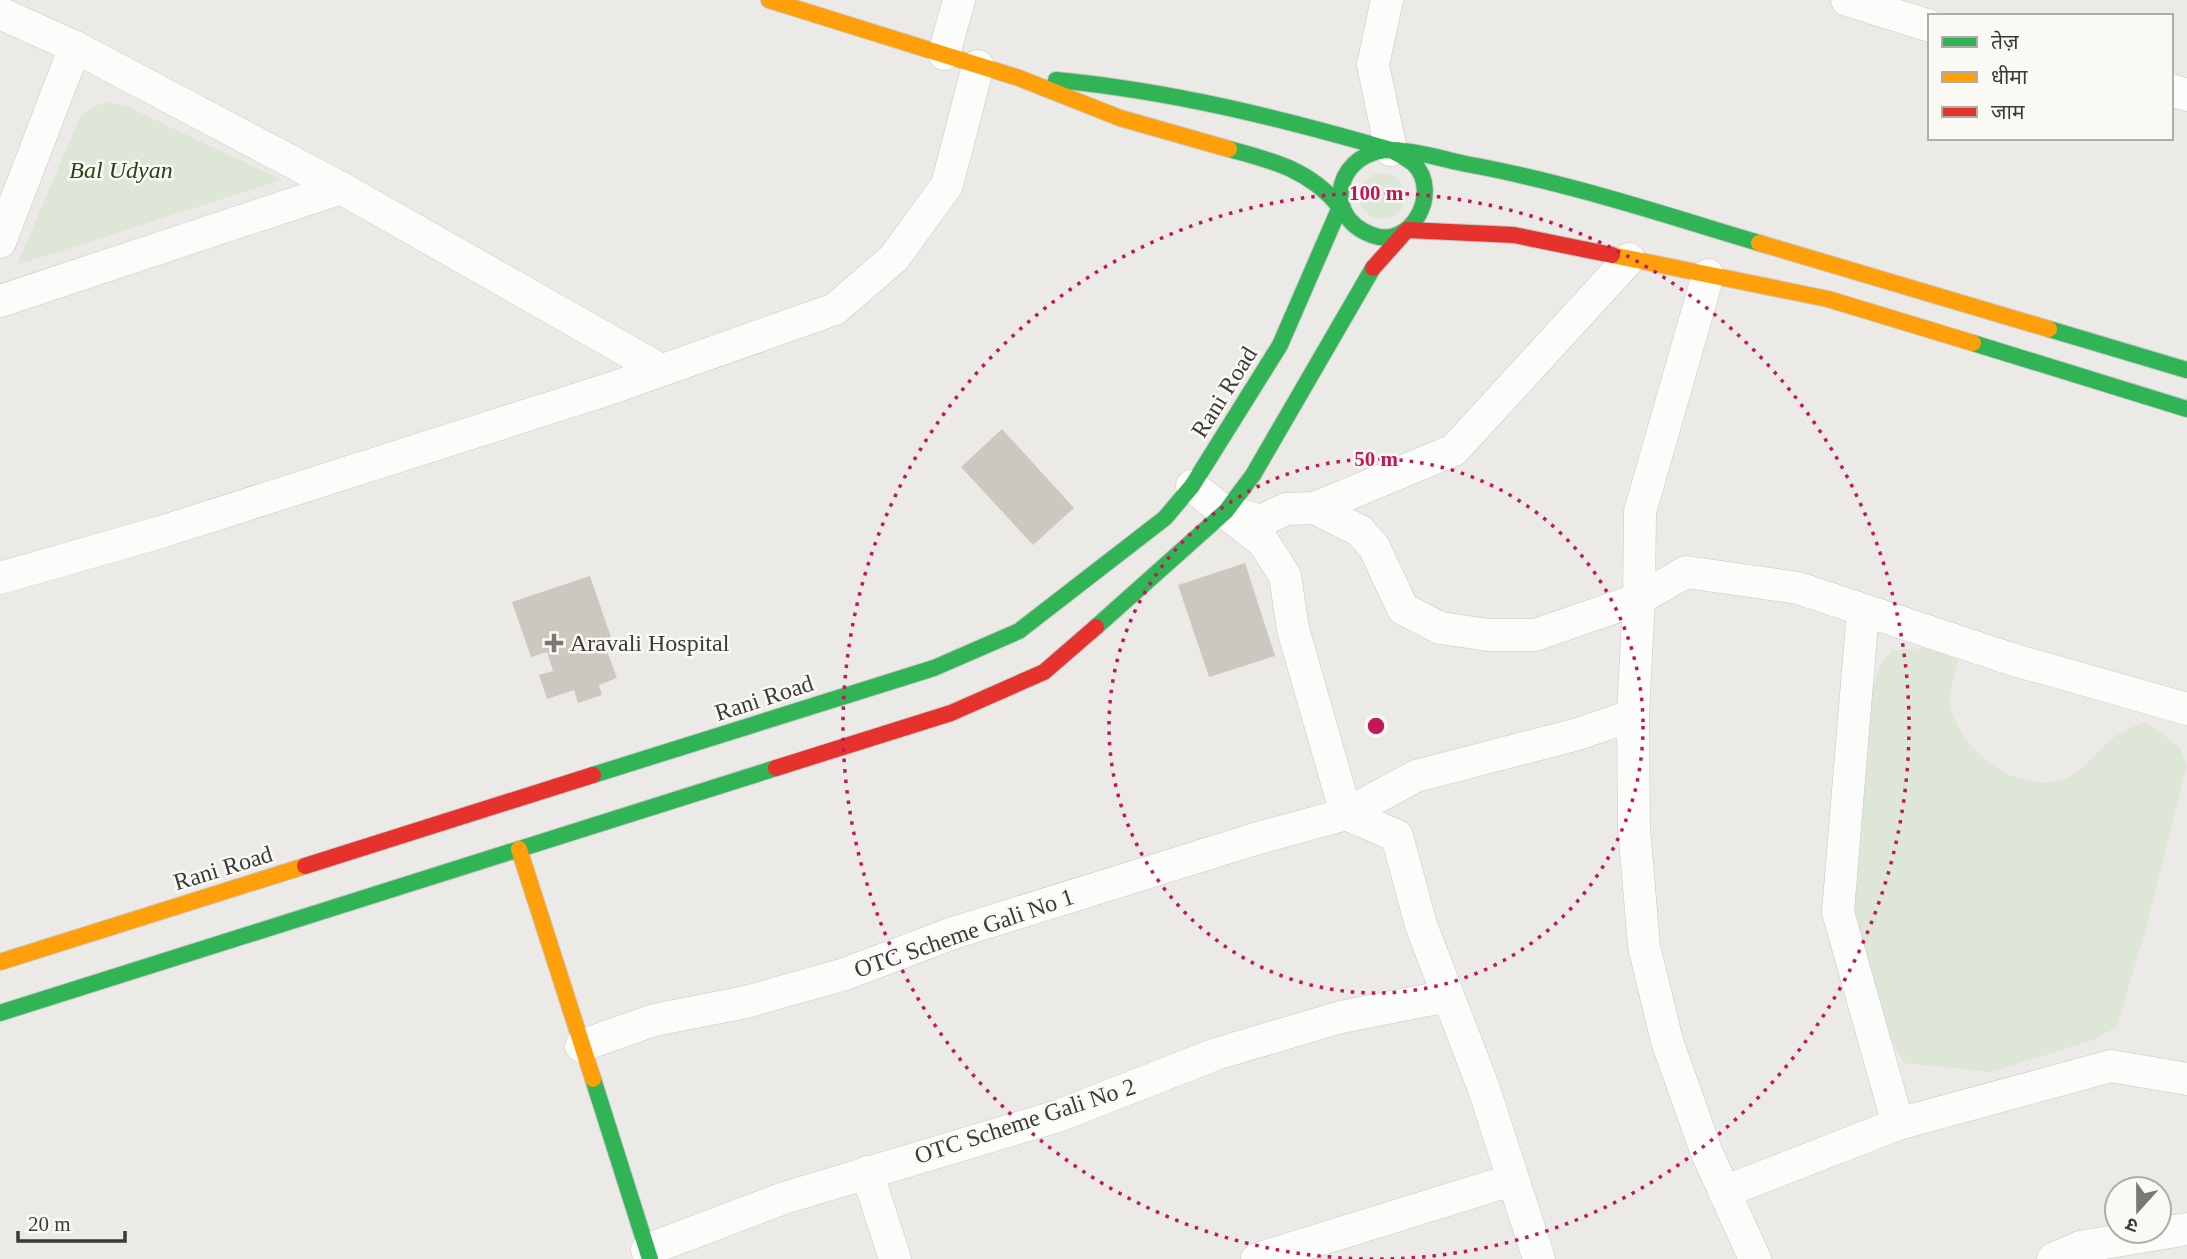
<svg xmlns="http://www.w3.org/2000/svg" width="2187" height="1259" font-family="'Times New Roman','Noto Sans Devanagari',serif">
	<style>
		.green { fill: #dee6d8 }
		.building { fill: #ccc8c0 }
		.lines { fill: none; stroke-linecap: round; stroke-linejoin: round }
		.street-casing { stroke: #cac8c6; stroke-width: 33 }
		.fast-casing { stroke: #cac8c6; stroke-width: 18 }
		.slow-casing { stroke: #cac8c6; stroke-width: 18 }
		.jam-casing { stroke: #cac8c6; stroke-width: 18 }
		.street { stroke: #fcfcfb; stroke-width: 32 }
		.fast { stroke: #30b455; stroke-width: 16 }
		.slow { stroke: #ff9f0a; stroke-width: 16 }
		.jam { stroke: #e5322d; stroke-width: 16 }
		.ring { fill: none; stroke: #c2185b; stroke-width: 3.5; stroke-dasharray: 3.5 7 }
		.poi-dot { fill: #797875; stroke: #faf9f4; stroke-width: 2.5 }
		.labels { text-anchor: middle; stroke-width: 5; stroke-linejoin: round; paint-order: stroke }
		.park-label { font-size: 24px; font-style: italic; fill: #264415; stroke: #faf9f4 }
		.street-label { font-size: 24px; fill: #3b3a38; stroke: #faf9f4 }
		.poi-label { font-size: 24px; fill: #3b3a38; stroke: #faf9f4; text-anchor: start }
		.centre { fill: #c2185b; stroke: #faf9f4; stroke-width: 3.5 }
		.ring-label { font-size: 21px; text-anchor: middle; font-weight: bold; fill: #c2185b; stroke: #faf9f4; stroke-width: 5; stroke-linejoin: round; paint-order: stroke }
	</style>
	<rect width="100%" height="100%" fill="#eceae7"/>
	<g class="green">
		<path d="M109,102l19,5 154,73 -265,85 63,-148 13,-11z"/>
		<circle cx="1382" cy="196" r="23"/>
		<path d="M1927,648l31,12c-2,12 -9,31 -8,43 8,46 65,92 113,76 22,-7 36,-32 54,-44 8,-6 20,-9 30,-13l33,26 7,17 -39,156 -31,106 -24,13 -102,32 -87,-9 -36,-66 -19,-64 10,-203 20,-62 13,-18z"/>
	</g>
	<g class="building">
		<path d="M1002,429l72,79 -41,37 -72,-78z"/>
		<path d="M1245,563l30,93 -66,21 -31,-92z"/>
		<path d="M590,576l25,73 -8,2 10,27 -18,7 3,10 -24,8 -4,-13 -27,9 -8,-24 14,-4 -6,-19 -16,5 -19,-55z"/>
	</g>
	<g class="lines">
		<defs>
			<g id="street">
				<path d="M1387,0l-14,65 18,85"/>
				<path d="M1847,0l83,26"/>
				<path d="M0,13l75,34 266,141"/>
				<path d="M944,54l15,-54"/>
				<path d="M2171,90l16,5"/>
				<path d="M0,242l75,-195"/>
				<path d="M0,301l341,-113 320,182"/>
				<path d="M1192,486l72,57 21,33 8,53 53,185 51,22 24,89 63,164 55,170"/>
				<path d="M1315,508l139,-58 175,-191"/>
				<path d="M1226,511l35,10 25,-12 29,-1 45,23 14,16 29,62 37,19 49,7h46l104,-36 1,-87 68,-237"/>
				<path d="M0,578l161,-46 448,-143 226,-80 59,-51 53,-73 31,-119"/>
				<path d="M1863,611l-25,301 60,212"/>
				<path d="M1633,715l1,113 10,118 23,95 39,110 49,108"/>
				<path d="M581,1046l73,-26 92,-18 99,-28 108,-41 302,-94 91,-25 70,-38 162,-42 55,-19 6,-116 47,-27 112,16 213,71 176,50"/>
				<path d="M867,1172l28,87"/>
				<path d="M1724,1192l174,-68 213,-58 76,13"/>
				<path d="M647,1250l137,-52 274,-82 158,-62 125,-37 107,-21"/>
				<path d="M1257,1259l255,-79"/>
				<path d="M2053,1259l27,-12 107,-18"/>
			</g>
			<g id="fast">
				<path d="M1056,80c115,11 225,38 335,70"/>
				<path d="M1229,149c45,12 81,21 111,58"/>
				<path d="M1391,150c8,4 16,8 23,14 28,28 -3,86 -42,71 -54,-20 -33,-87 21,-85 24,1 50,9 73,14 100,18 196,50 293,79"/>
				<path d="M2049,329l138,41"/>
				<path d="M1973,343l214,66"/>
				<path d="M1096,627l130,-116 27,-36 120,-207"/>
				<path d="M593,775l341,-107 85,-37 146,-113 27,-32 88,-141 60,-138"/>
				<path d="M0,1013l776,-245"/>
				<path d="M593,1079l57,180"/>
			</g>
			<g id="slow">
				<path d="M769,0l250,78 101,40 109,31"/>
				<path d="M1759,243l290,86"/>
				<path d="M1612,255l216,44 145,44"/>
				<path d="M519,849l74,230"/>
				<path d="M0,962l305,-96"/>
			</g>
			<g id="jam">
				<path d="M1373,268l34,-38 107,5 98,20"/>
				<path d="M776,768l175,-55 93,-41 52,-45"/>
				<path d="M305,866l288,-91"/>
			</g>
		</defs>
		<use href="#street" class="street-casing"/>
		<use href="#fast" class="fast-casing"/>
		<use href="#slow" class="slow-casing"/>
		<use href="#jam" class="jam-casing"/>
		<use href="#street" class="street"/>
		<use href="#fast" class="fast"/>
		<use href="#slow" class="slow"/>
		<use href="#jam" class="jam"/>
	</g>
	<g class="ring">
		<circle cx="1376" cy="726" r="267"/>
		<circle cx="1376" cy="726" r="533"/>
	</g>
	<path class="poi-dot" d="M550.5 632.5h7v7h7v7h-7v7h-7v-7h-7v-7h7z"/>
	<g class="labels">
		<g class="park-label">
			<text x="121" y="178">Bal Udyan</text>
		</g>
		<g class="street-label">
			<text transform="translate(1224 392) rotate(-58)" y="8">Rani Road</text>
			<text transform="translate(764 698) rotate(-18)" y="8">Rani Road</text>
			<text transform="translate(223 868) rotate(-17)" y="8">Rani Road</text>
			<text transform="translate(964 933) rotate(-19)" y="8">OTC Scheme Gali No 1</text>
			<text transform="translate(1025 1121) rotate(-18)" y="8">OTC Scheme Gali No 2</text>
		</g>
		<g class="poi-label">
			<text x="570" y="651">Aravali Hospital</text>
		</g>
	</g>
	<circle cx="1376" cy="726" r="10" class="centre"/>
	<g class="ring-label">
		<text x="1376" y="200">100 m</text>
		<text x="1376" y="466">50 m</text>
	</g>
	<rect x="1928" y="14" width="245" height="126" fill="#faf9f4" stroke="#aeada9" stroke-width="2"/>
	<rect x="1942" y="37" width="35" height="10" fill="#30b455" stroke="#aeada9" stroke-width="2"/>
	<text x="1991" y="49" font-size="21" fill="#3b3a38">तेज़</text>
	<rect x="1942" y="72" width="35" height="10" fill="#ff9f0a" stroke="#aeada9" stroke-width="2"/>
	<text x="1991" y="84" font-size="21" fill="#3b3a38">धीमा</text>
	<rect x="1942" y="107" width="35" height="10" fill="#e5322d" stroke="#aeada9" stroke-width="2"/>
	<text x="1991" y="119" font-size="21" fill="#3b3a38">जाम</text>
	<g transform="translate(2138 1210) rotate(201)"><circle r="33" fill="#faf9f4" stroke="#aeada9" stroke-width="2"/>
	<path d="M0-5L12 26L0 18L-12 26Z" fill="#797875"/>
	<text y="-10" font-size="19" font-weight="bold" text-anchor="middle" fill="#3b3a38">उ</text>
	</g>
	<path d="M18 1231v10h107v-10" fill="none" stroke="#3b3a38" stroke-width="3.5"/>
	<text x="28" y="1231" font-size="21" fill="#3b3a38" stroke="#faf9f4" stroke-width="5" paint-order="stroke">20 m</text>
</svg>
